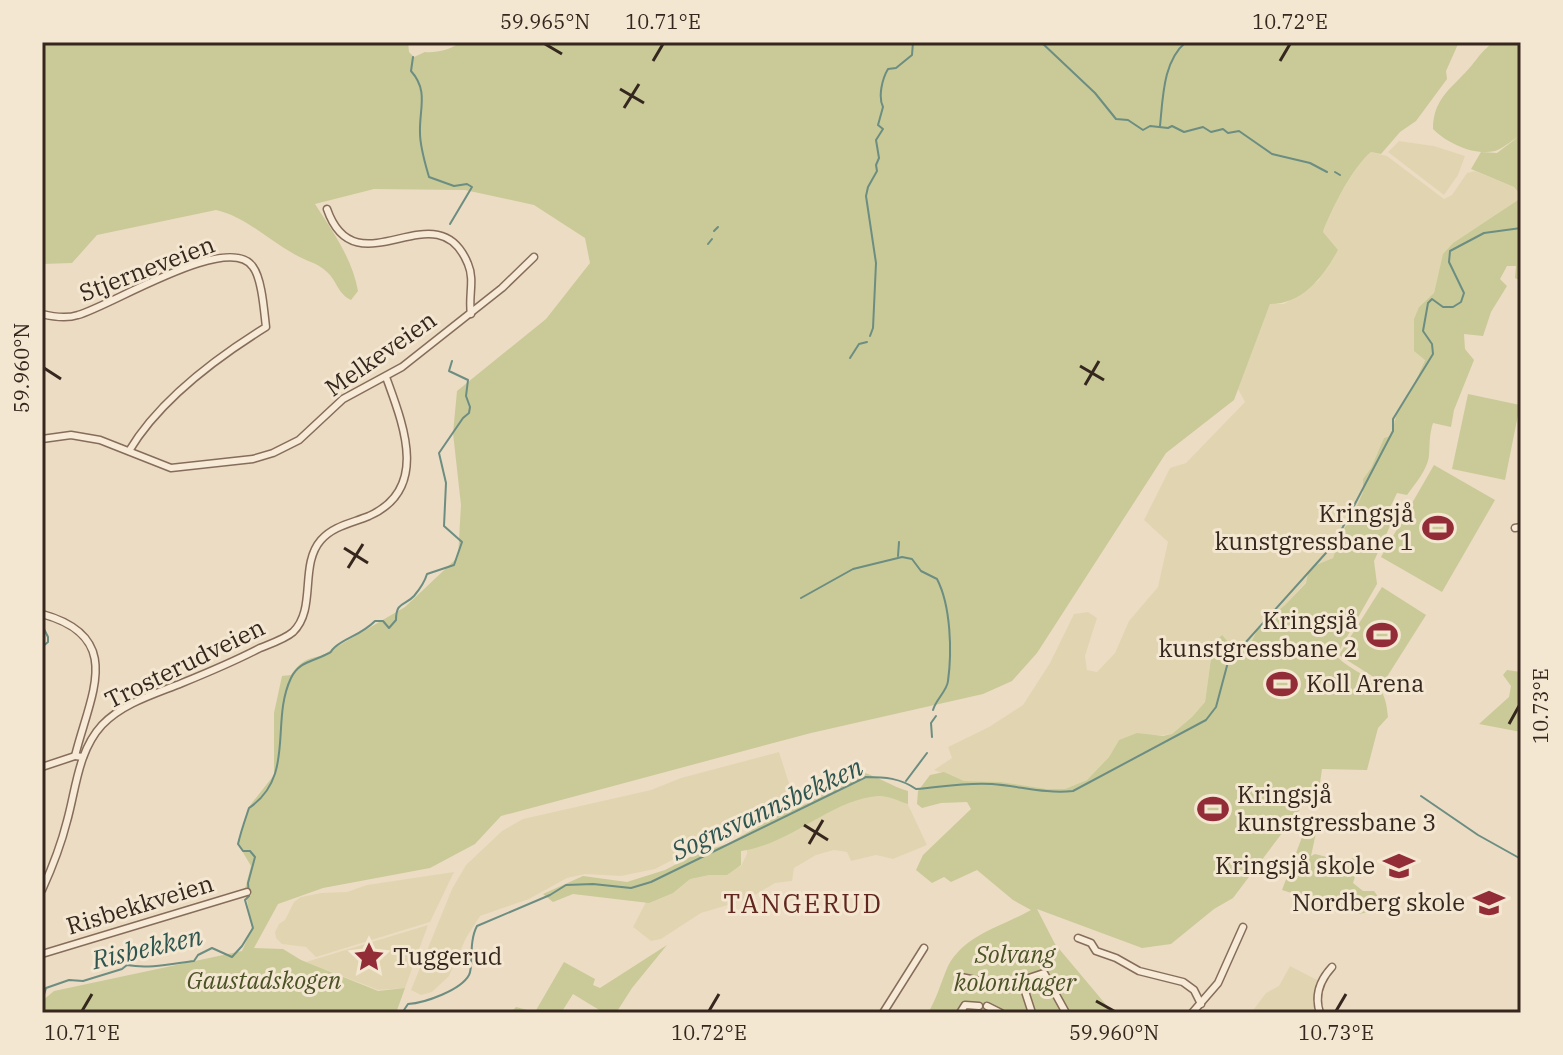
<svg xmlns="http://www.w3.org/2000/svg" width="1563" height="1055" font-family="'IBM Plex Serif',serif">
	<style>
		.farmland { fill: #e1d5b1 }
		.green { fill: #c9ca98 }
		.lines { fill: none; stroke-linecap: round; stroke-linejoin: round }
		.stream { stroke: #6c8d82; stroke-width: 2 }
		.minor-casing { stroke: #866d5b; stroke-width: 9 }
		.minor { stroke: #f7ead6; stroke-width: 6 }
		.ticks { fill: none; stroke: #36271e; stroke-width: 3 }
		.labels { text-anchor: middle; stroke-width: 6; stroke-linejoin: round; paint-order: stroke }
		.street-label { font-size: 24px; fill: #36271e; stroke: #f4e7d2 }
		.poi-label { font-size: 24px; fill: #36271e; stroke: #f4e7d2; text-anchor: end }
		.park-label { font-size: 24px; font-style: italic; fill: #4b5226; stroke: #f4e7d2 }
		.water-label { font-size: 26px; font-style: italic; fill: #2e554f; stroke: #f4e7d2 }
		.neighbourhood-label { font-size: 26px; letter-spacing: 2px; fill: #61271f; stroke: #f4e7d2 }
		.neatline { fill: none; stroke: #36271e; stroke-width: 3 }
		.ticks-label { font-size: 20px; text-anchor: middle; fill: #36271e }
	</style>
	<rect width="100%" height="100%" fill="#ecdcc3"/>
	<g class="farmland">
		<path d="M1399,141l35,5 31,10 -7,19 -14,20 -56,-43z"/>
		<path d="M1371,152l16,4 57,43 8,-4 15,-22 8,-2 39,16 7,11 -68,45 -9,11 -10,39 -15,14 6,52 -16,36 -12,17 -6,25 -7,1 -13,30 -8,11v13l-12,28 -9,11 -9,27 -17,7 -8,8 -2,9 -21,23 -26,21 -9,19 -37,-1 -8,58 -13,15 -20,17 -53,6 -10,17 -22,23 -22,9h-18l-46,-7 -37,-1 -30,-11 18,-12 -4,-11 41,-20 34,-22 27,-42 24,-49 14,-2 9,6 -12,38 2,14 10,2 18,-19 14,-32 29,-34 10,-45 -24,-22 26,-52 16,-5 59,-61 -7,-13 32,-85h14l34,-23 19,-31 -14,-18 8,-22 31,-52z"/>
		<path d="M779,752l16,50 -81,37 -16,2 -20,16 -23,12 -34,7 -36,-2 -18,4 -38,21 -49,17 -14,22 -17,38 -17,16 -11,3 -10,-5 41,-101 14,-24 36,-34 21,-12 128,-29 30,-12z"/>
		<path d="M871,788l32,6 24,51 -34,14 -17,-4 -25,6 -4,-9 -13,-2 -18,5 -22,13 -2,13 -17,2 -27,16 -47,14 -40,26 -10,2 -18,-14 14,-27 52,-27 26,-1 16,-6 6,-12v-7z"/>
		<path d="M454,872l-24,50 -114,35 -10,-10 -24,-3 -6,-6 -1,-6 4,-8 6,-4 9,-18 7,-5 20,-4 26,-1 20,-7z"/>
		<path d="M428,925l-23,63 -27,2 -72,-28z"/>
		<path d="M1290,966l27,14 -1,27 -5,6h-60l15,-20 13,-7z"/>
	</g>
	<g class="green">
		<path d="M42,42h366l1,10 5,5 11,-5c10,1 27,-2 35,-10h999l-13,29 1,8 -31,42 -16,11 -19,22 -10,-2c-17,13 -41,59 -48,80l15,18c-15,27 -35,54 -68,54l-36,96 -68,53 -129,200 -25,28 -29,13 -172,39 -310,83 -26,28 -45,24 -107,20 -45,16 -24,44 29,1 18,11 77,31 27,-3 -9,25h-354v-12l12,-10 188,-40 10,-23 -7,-39 6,-23 -13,-22 10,-36 26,-33v-62l8,-37 9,-1c8,-12 15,-17 30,-19l84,-49 53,-50 3,-52 -8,-72 4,-42 89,-72 44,-56 -5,-25 -51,-33 -69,-15 -91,-1 -59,15c18,28 37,54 43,87l-7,9c-13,-6 -14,-19 -24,-28 -10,-10 -22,-11 -33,-18 -27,-15 -48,-37 -78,-44l-119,25 -25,28 -30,1z"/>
		<path d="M1494,42h27v154l-7,-9 -43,-18 10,-17 16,1 21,-16c-7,4 -16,12 -23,14 -21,5 -48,-8 -62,-22 0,-32 21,-42 39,-64 10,-12 9,-13 22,-23z"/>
		<path d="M1521,198v83l-6,-3 1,-12h-9l-7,13 7,7 -16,26 -8,24 -19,-2 1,15 9,11 -20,50 -3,17 -18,-4c-4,13 -3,20 -4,32 -1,14 -14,29 -22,40l-10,-2 -10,21 3,12 -16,35 3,23 -41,72c28,26 49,18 52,61l-10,11 -11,42 -45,-1 -2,14 -87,115 -19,11 -43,35 -29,4 -105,-39 18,35 58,69h-185c9,-15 13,-31 20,-47 17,-32 53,-39 83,-56l-18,-10 -36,-30 -26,12 -7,-5 -12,6 -16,-13 7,-15 48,-46 -4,-7 -26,1 -19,5 -5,-4 1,-13 12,-16 14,-3 20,9 37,1 46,7h18l22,-9 22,-23 10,-17 18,-7 26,3 9,-2 20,-17 13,-15 8,-58 9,-9 8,9 20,1 9,-19 26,-21 21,-22 2,-10 8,-8 17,-7 9,-27 9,-11 12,-28v-13l8,-11 13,-30 7,-2 6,-24 12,-17 16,-35 -11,-9v-32l5,-12 15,-14 9,-39 10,-11z"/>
		<path d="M1468,394l52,11 -15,75 -53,-11z"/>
		<path d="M1434,465l61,35 -53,92 -61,-35z"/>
		<path d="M1382,587l44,28 -43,68 -44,-28z"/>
		<path d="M1507,670l14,2v47l-3,3 3,10 -42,-8 30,-27 2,-11 -8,-11z"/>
		<path d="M862,772c17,5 29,14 46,19v13c-9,-3 -21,-9 -30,-8 -48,4 -86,48 -137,55v14l-14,10h-18l-19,4 -17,14 -24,10 -76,-9 -20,8 -10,-8 40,-18 44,6 38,-12 33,-17 29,-9 53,-30 28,-11 10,-6 5,-10 9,4z"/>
		<path d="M1307,824l10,4 -6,28 4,-2 24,6 15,-2 3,12 -4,13 10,8h11l12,17 -27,6 -77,-24z"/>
		<path d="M667,945l-35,43 -16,25h-16l1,-2 -28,-17 -12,19h-51l6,-6 19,5 29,-50 31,17 -2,6 7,3z"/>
	</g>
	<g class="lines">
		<g class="stream">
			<path d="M1041,42l54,51 21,26 12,1 15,10 7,-4 18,2 4,-2 12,6 19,-5 8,5 12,-3 5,4 11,-2 33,23 38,9 17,9"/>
			<path d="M413,57l-2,14c18,20 8,38 9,62 0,14 5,30 9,44l25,9 13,-2 5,3 -22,37"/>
			<path d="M1160,126c3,-29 3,-65 26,-84"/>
			<path d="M1335,172l5,3"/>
			<path d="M714,231l4,-4"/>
			<path d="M708,244l4,-5"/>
			<path d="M870,336l3,-8 3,-65 -10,-67 2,-9 9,-16 -1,-6 3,-7 -3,-18 7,-11 -5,-4 5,-18c-5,-10 -1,-28 5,-38l8,-1 16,-13 1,-13"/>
			<path d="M850,358l9,-14 8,-2"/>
			<path d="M898,556l1,-14"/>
			<path d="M801,598l52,-29 49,-12 10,2 9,12 16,8c14,27 15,73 11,102 -1,10 -12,18 -15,29"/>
			<path d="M42,647l6,-5v-5l-6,-12"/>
			<path d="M42,679v7"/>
			<path d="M932,737l-1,-14 5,-7"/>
			<path d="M906,781l21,-28"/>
			<path d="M1421,796l57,39 43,24"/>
			<path d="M42,1001l4,-13 23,-8 14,1 39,-12 5,-4c21,4 44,-1 67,-4l4,-6 14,-7 20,9 10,-11 11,-18 -8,-28 4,-4 -1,-13 7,-26 -5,-6h-7l-5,-7c3,-13 7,-24 11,-36 47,-32 21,-86 42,-130 8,-16 20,-16 34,-23 10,-4 2,-1 10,-8 12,-10 26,-12 40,-26h8l6,7 7,-8c0,-19 9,-14 18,-24 5,-6 11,-15 13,-22l27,-9 8,-23 -18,-16 2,-43 -7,-30 24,-35 6,-5 1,-6 -4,-11 2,-16 -19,-9 3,-10"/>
			<path d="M402,1013l6,-9c17,-1 53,-14 61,-29 5,-9 -1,-32 8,-49l73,-31 16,-10 27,-1 38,4 20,-6 215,-105c19,0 34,1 50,12 25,-2 50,-7 76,-5 28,2 53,10 81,7l133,-71 10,-13 12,-45 106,-118 59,-113v-12l40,-65 -1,-10 -9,-13 5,-28 4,-4 11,8h10l8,-5 3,-9 -15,-31 1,-11 34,-18 37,-5"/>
		</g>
		<defs>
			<g id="minor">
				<path d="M327,209c29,84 110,-22 141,55 7,16 0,33 3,50"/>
				<path d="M42,314c12,3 24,5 36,1 33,-9 151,-84 175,-48 9,12 11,44 13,60 -50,31 -106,72 -137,124"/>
				<path d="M42,439l29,-4 29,5 71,28 82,-9 20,-6 26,-13 44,-41 59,-32 100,-79 32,-31"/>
				<path d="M1515,528l6,-1"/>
				<path d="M42,614c84,23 48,81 33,142l8,1"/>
				<path d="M42,767l33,-11"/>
				<path d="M42,890c10,-22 19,-45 25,-69 9,-32 11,-70 35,-96 21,-22 53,-31 80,-42 27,-11 53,-22 78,-35 10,-4 25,-9 33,-16 24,-23 6,-67 28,-92 12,-14 31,-17 48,-24 61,-27 34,-92 17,-139"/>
				<path d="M1078,938l13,5 5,8 20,7 23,13 44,11 11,8 7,14"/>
				<path d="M42,954l205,-62"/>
				<path d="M961,977l44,9 39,-13 22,40"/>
				<path d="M1022,982l10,31"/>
				<path d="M987,1006l14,7"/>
				<path d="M883,1013l41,-65"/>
				<path d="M960,1013l5,-8 14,1"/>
				<path d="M1192,1013l26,-30 25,-56"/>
				<path d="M1320,1013c-6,-18 0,-33 12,-46"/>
			</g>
		</defs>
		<use href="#minor" class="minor-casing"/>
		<use href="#minor" class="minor"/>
	</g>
	<path class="ticks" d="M545,44l17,10M653,61l10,-17M1280,61l10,-17M620,89l24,14M624,108l15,-24M1080,366l24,14M44,368l17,11M1085,385l14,-24M344,548l24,15M348,568l15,-24M1509,724l10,-18M804,825l24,15M809,844l14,-24M1096,1001l18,10M82,1011l10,-17M709,1011l10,-17M1336,1011l10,-17"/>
	<defs>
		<symbol id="stadium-bare" viewBox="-9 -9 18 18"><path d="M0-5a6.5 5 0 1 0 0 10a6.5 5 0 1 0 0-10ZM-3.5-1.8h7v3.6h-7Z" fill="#922d38" stroke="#f4e7d2" stroke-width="2.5" paint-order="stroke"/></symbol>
		<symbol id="school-bare" viewBox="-9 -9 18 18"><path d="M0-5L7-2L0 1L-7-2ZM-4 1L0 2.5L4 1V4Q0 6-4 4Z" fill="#922d38" stroke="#f4e7d2" stroke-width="2.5" paint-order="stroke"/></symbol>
		<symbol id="sight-bare" viewBox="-9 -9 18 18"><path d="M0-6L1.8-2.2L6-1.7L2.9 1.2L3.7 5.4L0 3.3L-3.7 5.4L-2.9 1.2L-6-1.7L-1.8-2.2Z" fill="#922d38" stroke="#f4e7d2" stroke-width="2.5" paint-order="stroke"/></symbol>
	</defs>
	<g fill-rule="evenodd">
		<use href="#stadium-bare" x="1416" y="506" width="44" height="44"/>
		<use href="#stadium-bare" x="1360" y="613" width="44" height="44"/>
		<use href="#stadium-bare" x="1260" y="662" width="44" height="44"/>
		<use href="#stadium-bare" x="1191" y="787" width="44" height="44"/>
		<use href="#school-bare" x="1377" y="844" width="44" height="44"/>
		<use href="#school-bare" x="1467" y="881" width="44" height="44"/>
		<use href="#sight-bare" x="347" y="935" width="44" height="44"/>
	</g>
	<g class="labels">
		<g class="street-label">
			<text transform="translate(147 269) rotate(-21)" y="8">Stjerneveien</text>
			<text transform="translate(381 354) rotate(-35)" y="8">Melkeveien</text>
			<text transform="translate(185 664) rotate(-26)" y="8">Trosterudveien</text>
			<text transform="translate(140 905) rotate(-17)" y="8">Risbekkveien</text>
		</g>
		<g class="poi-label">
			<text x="1414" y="522">Kringsjå<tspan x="1414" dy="28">kunstgressbane 1</tspan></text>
			<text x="1358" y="629">Kringsjå<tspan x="1358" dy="28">kunstgressbane 2</tspan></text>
			<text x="1306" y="692" text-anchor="start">Koll Arena</text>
			<text x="1237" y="803" text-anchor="start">Kringsjå<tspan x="1237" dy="28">kunstgressbane 3</tspan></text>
			<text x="1375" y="874">Kringsjå skole</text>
			<text x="1465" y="911">Nordberg skole</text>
			<text x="393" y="965" text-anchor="start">Tuggerud</text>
		</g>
		<g class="park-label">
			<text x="1015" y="963">Solvang<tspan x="1015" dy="28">kolonihager</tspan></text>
			<text x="264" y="989">Gaustadskogen</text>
		</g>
		<g class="water-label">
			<text transform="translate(767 809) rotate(-25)" y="9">Sognsvannsbekken</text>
			<text transform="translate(147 948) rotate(-13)" y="9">Risbekken</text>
		</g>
		<g class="neighbourhood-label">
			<text x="803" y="913">TANGERUD</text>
		</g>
	</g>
	<rect width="1563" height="1055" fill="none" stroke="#f4e7d2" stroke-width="88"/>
	<rect x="44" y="44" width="1475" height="967" class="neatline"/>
	<g class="ticks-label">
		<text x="545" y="29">59.965°N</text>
		<text x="663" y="29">10.71°E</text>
		<text x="1290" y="29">10.72°E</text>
		<text transform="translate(22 368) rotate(-90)" y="7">59.960°N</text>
		<text transform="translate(1541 706) rotate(-90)" y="7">10.73°E</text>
		<text x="82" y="1040">10.71°E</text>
		<text x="709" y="1040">10.72°E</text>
		<text x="1114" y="1040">59.960°N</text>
		<text x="1336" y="1040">10.73°E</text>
	</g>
</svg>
